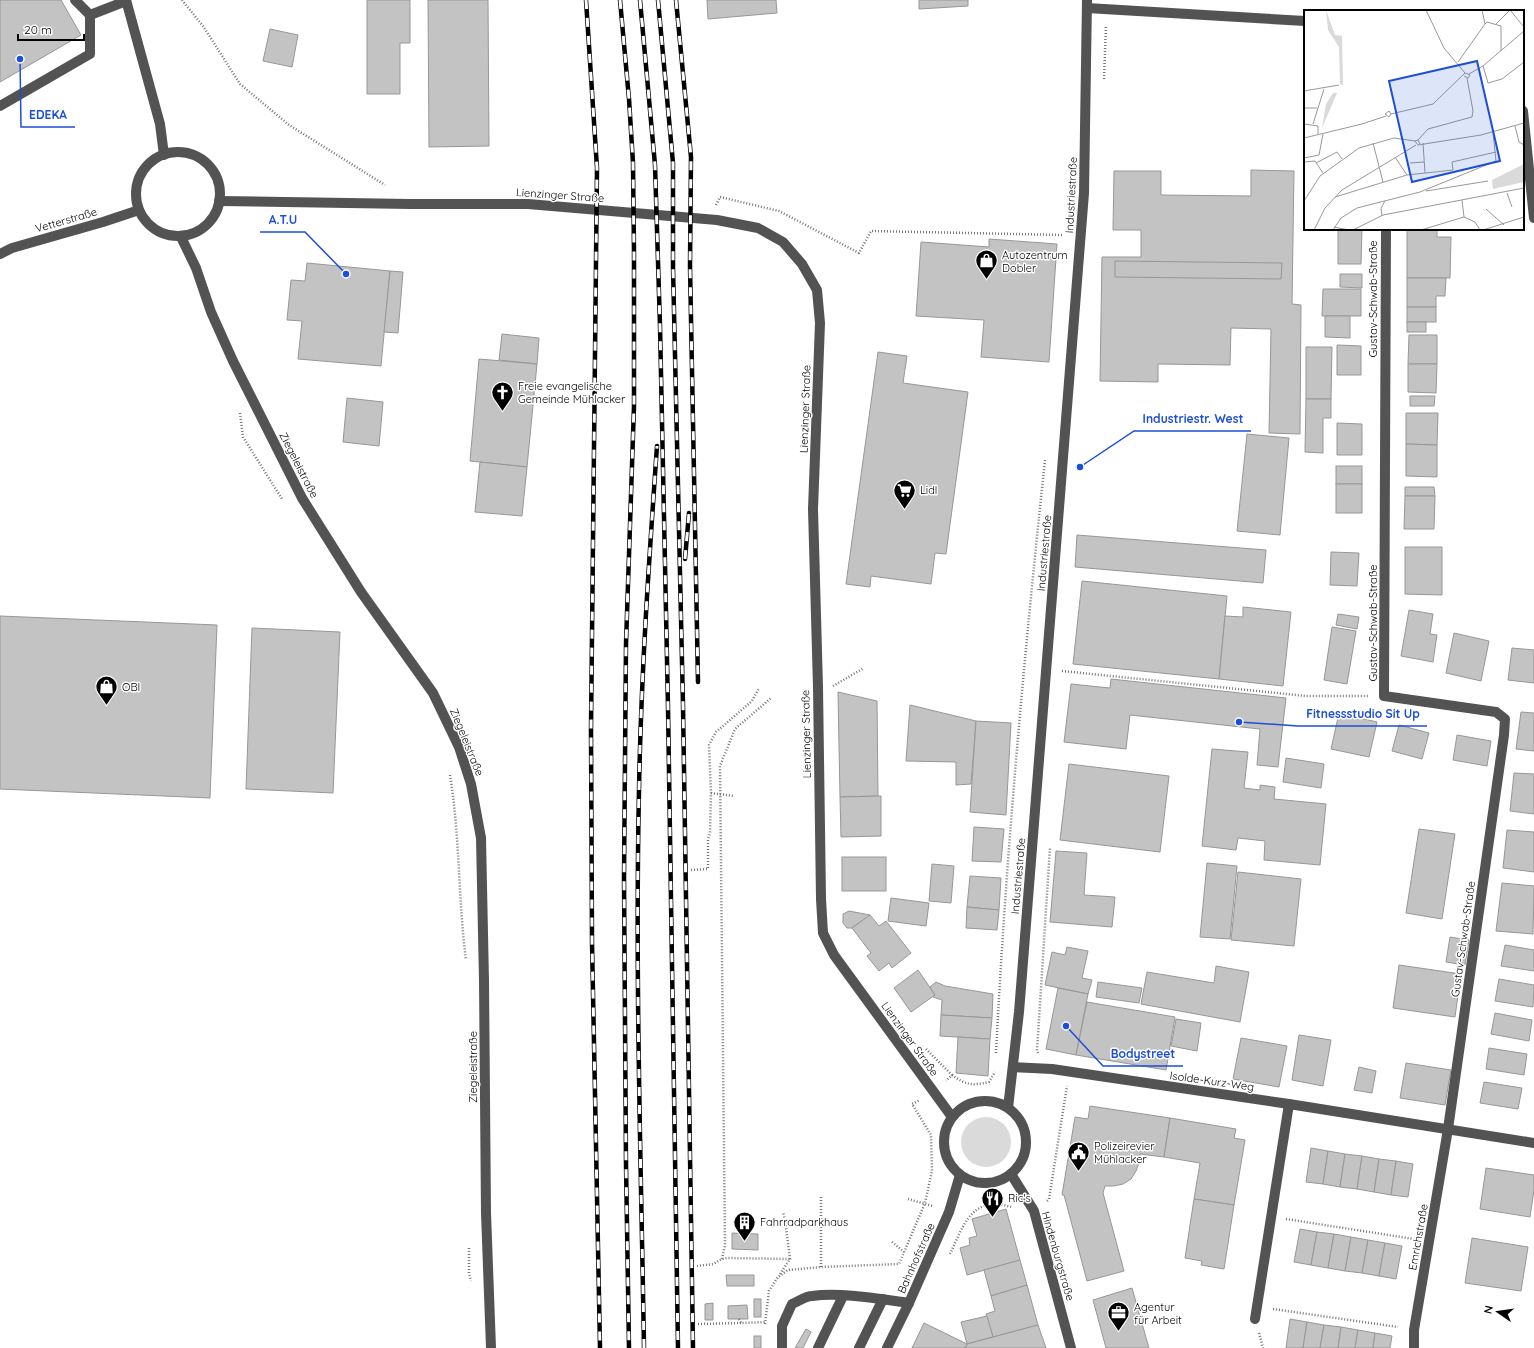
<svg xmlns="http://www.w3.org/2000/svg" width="1534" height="1348" font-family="Quicksand,sans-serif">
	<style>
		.grass { fill: #dadada }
		.building { fill: #c3c3c3; stroke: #979797 }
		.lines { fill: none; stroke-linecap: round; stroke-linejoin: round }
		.path { stroke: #757575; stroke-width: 2.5; stroke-dasharray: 1 2; stroke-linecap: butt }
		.minor { stroke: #535353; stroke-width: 10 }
		.rail-casing { stroke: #000; stroke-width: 4.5 }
		.rail { stroke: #fff; stroke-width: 3; stroke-dasharray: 9; stroke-linecap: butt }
		.labels { text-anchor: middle; stroke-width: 3; stroke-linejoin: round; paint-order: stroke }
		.street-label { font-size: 11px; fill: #000; stroke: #fff }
		.poi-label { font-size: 11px; fill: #000; stroke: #fff; text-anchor: start }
		.inset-road { fill: none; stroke: #999; stroke-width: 1 }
		.view { fill: #1d4ed8; fill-opacity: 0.15; stroke: #1d4ed8; stroke-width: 2 }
		.inset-edge { fill: none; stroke: #000; stroke-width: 2 }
		.leader { fill: none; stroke: #1d4ed8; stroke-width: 1.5 }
		.callout-dot { fill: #1d4ed8; stroke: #fff; stroke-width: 1.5 }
		.callout-label { font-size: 12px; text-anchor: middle; font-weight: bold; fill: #1d4ed8; stroke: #fff; stroke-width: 3; stroke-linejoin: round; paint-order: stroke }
	</style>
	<rect width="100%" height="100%" fill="#fff"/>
	<circle class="grass" cx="986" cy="1142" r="25"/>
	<g class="building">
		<path d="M0,0h61l20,35 -81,47z"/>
		<path d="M367,0h43v43h-10v51h-33z"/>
		<path d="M428,0h60l1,146 -60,1z"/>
		<path d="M707,0h69l1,13 -69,6z"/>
		<path d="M919,0h49v6l-49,3z"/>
		<path d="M270,29l28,6 -6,32 -29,-6z"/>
		<path d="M1251,170l43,1 -2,133 9,1 -1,129 -31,-1 2,-104 -40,-1 -1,37 -72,-1v18l-58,-1 2,-124h39v-27h-28l1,-59h47v24l90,1z"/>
		<path d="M1338,229h24l-1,35h-23z"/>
		<path d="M1407,229h30v8h14l-1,41h-43z"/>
		<path d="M989,239l68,5 -8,118 -68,-5 3,-37 -68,-4 5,-74 68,5z"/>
		<path d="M1115,261l167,2 -1,16 -166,-2z"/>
		<path d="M307,263l83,8 -9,95 -83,-7 4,-38 -15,-1 4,-40 14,1z"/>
		<path d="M390,271l13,1 -5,61 -14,-1z"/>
		<path d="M1340,274h22v14l-22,-1z"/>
		<path d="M1407,278h39l-1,18h-9v11h-29z"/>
		<path d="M1323,289h38v27h-39z"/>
		<rect x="1407" y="307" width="29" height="15"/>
		<path d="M1325,316h25v22l-25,-1z"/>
		<rect x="1407" y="322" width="19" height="10"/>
		<path d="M502,334l37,4 -2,26 -38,-4z"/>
		<path d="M1409,335h28v29h-29z"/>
		<path d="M1337,345l24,1v29h-24z"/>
		<path d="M1306,347h26l-1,52h-25z"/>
		<path d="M878,352l29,4 -4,27 65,9 -22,162 -11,-1 -4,31 -60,-8 -1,11 -24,-3z"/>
		<path d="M479,359l58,5 -10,103 -57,-6z"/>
		<path d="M1408,364h29l-1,29 -28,-1z"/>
		<path d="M1410,396h25l-1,10h-24z"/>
		<path d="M347,398l36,4 -4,44 -36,-4z"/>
		<path d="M1306,399h25v19h-8v35l-18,-1z"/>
		<path d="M1406,413h32l-1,32 -31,-1z"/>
		<path d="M1337,423l25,1v31h-25z"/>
		<path d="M1247,434l42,4 -9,97 -43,-4z"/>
		<path d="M1406,444l31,1v32l-31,-1z"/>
		<path d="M480,462l47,5 -5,49 -47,-4z"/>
		<rect x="1336" y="466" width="26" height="18"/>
		<rect x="1336" y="484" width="26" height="29"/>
		<path d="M1405,487h29l1,9h-30z"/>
		<path d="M1405,496h30l-1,33h-30z"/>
		<path d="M1077,535l189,15 -3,33 -188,-16z"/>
		<path d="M1405,547h37v48l-37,-1z"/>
		<path d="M1331,552l28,1 -2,33 -27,-1z"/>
		<path d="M1082,581l145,15 -8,83 -146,-15z"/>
		<path d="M1243,607l48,5 -8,74 -64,-7 6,-63 18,1z"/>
		<path d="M1409,610l24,4 -3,20 7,1 -4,27 -32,-6z"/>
		<path d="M1338,614l21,3 -2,12 -21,-4z"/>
		<path d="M0,616l217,9 -7,173 -210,-9z"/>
		<path d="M1332,627l24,4 -9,53 -23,-4z"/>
		<path d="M252,628l88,4 -7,161 -87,-4z"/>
		<path d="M1454,633l35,8 -8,40 -35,-8z"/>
		<path d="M1512,648l22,2v33l-26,-3z"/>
		<path d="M1111,679l175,19 -8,69 -21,-2 3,-36 -130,-14 -4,34 -62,-7 7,-58 39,4z"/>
		<path d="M838,692l39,9 1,95 -38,1z"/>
		<path d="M910,705l66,16 -5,63 -15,1v-23l-50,-1z"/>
		<path d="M1521,712l13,1v38l-18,-2z"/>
		<path d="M1339,713l38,9 -8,35 -38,-8z"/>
		<path d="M976,721l35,2 -5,92 -36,-3z"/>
		<path d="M1399,725l30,8 -7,26 -30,-8z"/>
		<path d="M1457,735l34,6 -4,25 -34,-6z"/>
		<path d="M1212,749l36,3 -4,36 16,2v-5l15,2 -1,12 52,5 -6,61 -56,-5 1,-19 -27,-3 -2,12 -34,-4z"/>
		<path d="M1286,758l38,6 -3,24 -38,-6z"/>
		<path d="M1069,764l100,12 -9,76 -100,-12z"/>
		<path d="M1514,773l20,1v40l-24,-3z"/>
		<path d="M881,796v40l-40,1 -1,-40z"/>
		<path d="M974,827l30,2 -3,33 -29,-1z"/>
		<path d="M1419,829l36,5 -13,85 -36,-6z"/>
		<path d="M1507,830l27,2v40l-31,-4z"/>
		<path d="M1056,851l31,2 -3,42 31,2 -3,30 -62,-5z"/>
		<rect x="842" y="857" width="44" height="34"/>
		<path d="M1207,863l30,3 -7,73 -30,-2z"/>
		<path d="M932,864l22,2 -3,37 -22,-2z"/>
		<path d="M1238,872l63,7 -7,67 -63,-6z"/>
		<path d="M970,876l31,2 -2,32 -32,-3z"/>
		<path d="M1502,883l32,3 -1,48 -37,-3z"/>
		<path d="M891,898l38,5 -3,23 -38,-5z"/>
		<path d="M967,907l32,3 -2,20 -31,-2z"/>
		<path d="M849,911l21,4 -18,13h-5l-4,-5v-9z"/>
		<path d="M870,915l9,11 7,-5 25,32 -19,15 -3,-5 -10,8 -12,-15 4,-3 -19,-25z"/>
		<path d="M1450,937l19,3 -4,25 -19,-3z"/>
		<path d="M1505,945l29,5v21l-33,-5z"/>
		<path d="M1067,947l21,4 -6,27 10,2 -4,14 -43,-9 7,-33 13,3z"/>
		<path d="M1399,965l62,9 -6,43 -62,-9z"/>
		<path d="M1216,966l33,6 -9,50 -99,-18 6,-32 67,11z"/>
		<path d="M918,970l17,25 -24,17 -17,-24z"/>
		<path d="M1499,979l35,6 -1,22 -38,-6z"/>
		<path d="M936,982l9,4 48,8 -1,24 -51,-3 1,-15 -9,-3 2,-2 -5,-8z"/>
		<path d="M1098,982l44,6 -3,15 -43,-6z"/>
		<path d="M1058,988l30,6 -12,61 -30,-6z"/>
		<path d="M1087,1002l88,15 -9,53 -90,-15z"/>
		<path d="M1495,1013l37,7 -3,21 -38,-7z"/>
		<path d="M941,1015l51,3 -2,21 -50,-3z"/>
		<path d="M1176,1019l25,4 -4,28 -26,-5z"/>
		<path d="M1299,1035l32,5 -8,46 -31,-6z"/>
		<path d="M958,1037l32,2 -2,37 -32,-3z"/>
		<path d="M1241,1038l46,8 -8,41 -46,-8z"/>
		<path d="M1489,1048l38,6 -3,21 -38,-6z"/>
		<path d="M1406,1063l45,7 -6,35 -45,-7z"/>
		<path d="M1359,1067l17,4 -4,22 -18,-3z"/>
		<path d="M1484,1082l38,6 -4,21 -38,-6z"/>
		<path d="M1090,1106l80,12 -6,39 -24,-3 -1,9 -3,8 -5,8 -8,5 -9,2h-9l-2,7 21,78 -37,10 -23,-86h-2l13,-78 13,2z"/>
		<path d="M1170,1118l66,11 -2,9 11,2 -11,65 -40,-6 6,-36 -36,-6z"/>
		<path d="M1311,1148l17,3 -5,33 -17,-2z"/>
		<path d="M1328,1151l17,3 -5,33 -17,-3z"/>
		<path d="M1345,1154l17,2 -5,33 -17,-2z"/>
		<path d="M1362,1156l17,3 -5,33 -17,-3z"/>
		<path d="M1379,1159l17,2 -5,34 -17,-3z"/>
		<path d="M1396,1161l17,3 -5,33 -17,-2z"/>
		<path d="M1486,1168l48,7v15l-4,27 -50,-8z"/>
		<path d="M1194,1199l40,6 -10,64 -23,-4 1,-4 -17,-3z"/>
		<path d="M1006,1209l14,51 -53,15 -7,-27 10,-3 -1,-7 8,-2 -5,-17z"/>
		<path d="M1300,1229l17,3 -6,33 -17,-3z"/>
		<path d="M1317,1232l17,2 -6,34 -17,-3z"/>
		<path d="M732,1233l26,1v16l-26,-1z"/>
		<path d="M1334,1234l17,3 -6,34 -17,-3z"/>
		<path d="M1351,1237l17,3 -6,33 -17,-2z"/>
		<path d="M1472,1238l56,9 -7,44 -56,-8z"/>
		<path d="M1368,1240l17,3 -6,33 -17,-3z"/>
		<path d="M1385,1243l17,3 -6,33 -17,-3z"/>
		<path d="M1020,1260l7,25 -36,11 -7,-26z"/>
		<path d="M726,1275h28v11h-27z"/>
		<path d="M1027,1285l11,40 -45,12 -7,-23 9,-3 -4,-15z"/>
		<path d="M1132,1288l17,60h-43l-13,-48z"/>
		<rect x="754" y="1299" width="7" height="18"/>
		<path d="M713,1303v17h-8v-16z"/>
		<path d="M747,1305l1,14h-20v-13z"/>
		<path d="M987,1316l6,21 -26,7 -6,-22z"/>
		<path d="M1290,1319l17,3 -4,26h-17z"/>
		<path d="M1307,1322l17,3 -4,23h-17z"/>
		<path d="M924,1323l43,21 -2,4h-53z"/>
		<path d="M1038,1325l8,23h-81l2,-4z"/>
		<path d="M1324,1325l17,2 -3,21h-18z"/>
		<path d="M1341,1327l17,3 -3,18h-17z"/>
		<path d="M806,1329l5,3 -8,16h-8z"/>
		<path d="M1358,1330l17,3 -2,15h-18z"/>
		<path d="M1375,1333l17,3 -2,12h-17z"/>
		<rect x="754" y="1336" width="7" height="12"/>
	</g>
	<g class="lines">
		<g class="path">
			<path d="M182,0l21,26 37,58 49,41 96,60"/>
			<path d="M1104,79l2,-54"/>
			<path d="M716,205l4,-8 59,14 80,42 12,-22 192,4"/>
			<path d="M240,413l3,24 39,62"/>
			<path d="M1062,671l244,25h63"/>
			<path d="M833,686l31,-18"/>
			<path d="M450,775c10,61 8,123 16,185"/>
			<path d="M711,793l23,3"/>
			<path d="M691,870l17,-1v-30l2,-6 1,-40 -2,-48 7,-13 36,-31 7,-13"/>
			<path d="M926,1049l26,26 -6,6"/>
			<path d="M996,1053c10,-198 28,-396 49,-593"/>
			<path d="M1038,1053l-1,-2 13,-204"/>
			<path d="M952,1075c14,10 20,11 37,7l6,-10"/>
			<path d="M908,1199l25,7"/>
			<path d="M1047,1201l2,-2 18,-113"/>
			<path d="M1286,1219l128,20"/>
			<path d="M892,1242l12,10"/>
			<path d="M469,1248v25l2,8"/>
			<path d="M950,1254c10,-20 17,-48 43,-50 6,-1 13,2 19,3"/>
			<path d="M722,1259l3,-14 -5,-479 15,-37 36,-31"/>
			<path d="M697,1266l16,-2 9,-5 5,-1 63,1"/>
			<path d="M821,1267v-72"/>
			<path d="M780,1274l10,-15 -5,-39 -2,-8"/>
			<path d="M1273,1309l125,18"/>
			<path d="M739,1319l2,4 24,-1"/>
			<path d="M698,1324l43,-1"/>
			<path d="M765,1324l4,-33 9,-14 10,-7 33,-3 78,-3 26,-61 7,-32 -1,-36 -19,-31 8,-4"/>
			<path d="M1259,1333l4,15"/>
		</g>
		<g class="minor">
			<path d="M75,0l15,15"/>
			<path d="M126,0l34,124 4,31"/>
			<path d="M1087,8l218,13"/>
			<path d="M0,106l90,-52v-39l36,-14"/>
			<path d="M1523,111l11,107"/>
			<circle cx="178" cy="194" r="42"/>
			<path d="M219,201l191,3h118l189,16 41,8 25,14 19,22 15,26 3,33 -7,186 5,178 3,212 2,34 11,22 118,162"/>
			<path d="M1386,229l-2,467 112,16 9,7 -1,16 -56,394 -34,201v18"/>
			<path d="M181,237l15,31 15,44 22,49 69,137 59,94 72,101 26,54 12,37 10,54 3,143 2,232 5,135"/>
			<path d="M0,254l12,-6 91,-26 36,-12"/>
			<path d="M1013,1067l39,2 237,35 245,39"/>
			<circle cx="985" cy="1142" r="41"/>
			<path d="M1008,1108l11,-96 65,-819 3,-193"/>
			<path d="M1011,1174l23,37 37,137"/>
			<path d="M1255,1319l34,-215"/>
			<path d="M782,1348v-22l10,-22c6,-2 13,-8 20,-8 30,-4 67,3 97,7"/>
			<path d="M818,1348l25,-52"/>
			<path d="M859,1348l24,-49"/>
			<path d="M887,1348l22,-45 40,-91 11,-37"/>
		</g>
		<defs>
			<g id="rail">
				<path d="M586,0l11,168 -6,560 1,214 8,406"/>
				<path d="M620,0l9,99 4,64 1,90v153l-8,238 -2,234 2,286 3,184"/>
				<path d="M640,0l15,165 5,161 8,381 10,641"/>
				<path d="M658,0l15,163v104l10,438 10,643"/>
				<path d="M676,0l15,157 -1,109 8,416"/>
				<path d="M685,559l4,-46"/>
				<path d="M644,1348c-3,-186 -9,-372 -5,-558 2,-115 10,-229 18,-344"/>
			</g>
		</defs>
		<use href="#rail" class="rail-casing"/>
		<use href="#rail" class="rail"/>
	</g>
	<defs>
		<symbol id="shop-pin" viewBox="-11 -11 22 30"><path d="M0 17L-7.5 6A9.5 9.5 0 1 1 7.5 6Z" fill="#000" stroke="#fff"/><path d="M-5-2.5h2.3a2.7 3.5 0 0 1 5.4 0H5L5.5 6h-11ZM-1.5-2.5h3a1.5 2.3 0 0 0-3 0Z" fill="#fff"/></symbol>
		<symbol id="church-pin" viewBox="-11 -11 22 30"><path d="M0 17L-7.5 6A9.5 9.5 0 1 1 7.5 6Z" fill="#000" stroke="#fff"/><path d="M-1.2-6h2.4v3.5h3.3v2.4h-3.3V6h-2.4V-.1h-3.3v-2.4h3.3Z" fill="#fff"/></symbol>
		<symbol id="supermarket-pin" viewBox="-11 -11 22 30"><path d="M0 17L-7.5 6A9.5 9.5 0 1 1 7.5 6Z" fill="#000" stroke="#fff"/><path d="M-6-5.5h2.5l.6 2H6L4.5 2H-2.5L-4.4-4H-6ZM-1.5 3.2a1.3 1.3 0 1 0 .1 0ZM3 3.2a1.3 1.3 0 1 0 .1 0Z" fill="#fff"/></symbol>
		<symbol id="civic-pin" viewBox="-11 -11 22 30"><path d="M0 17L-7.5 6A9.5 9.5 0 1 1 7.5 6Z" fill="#000" stroke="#fff"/><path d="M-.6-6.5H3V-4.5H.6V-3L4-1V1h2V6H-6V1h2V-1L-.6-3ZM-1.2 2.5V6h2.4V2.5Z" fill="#fff"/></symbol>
		<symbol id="restaurant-pin" viewBox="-11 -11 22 30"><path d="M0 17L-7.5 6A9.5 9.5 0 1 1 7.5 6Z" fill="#000" stroke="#fff"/><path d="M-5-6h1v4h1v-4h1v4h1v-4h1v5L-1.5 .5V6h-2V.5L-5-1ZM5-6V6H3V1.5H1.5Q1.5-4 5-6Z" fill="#fff"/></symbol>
		<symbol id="building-pin" viewBox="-11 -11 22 30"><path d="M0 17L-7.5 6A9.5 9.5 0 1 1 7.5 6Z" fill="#000" stroke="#fff"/><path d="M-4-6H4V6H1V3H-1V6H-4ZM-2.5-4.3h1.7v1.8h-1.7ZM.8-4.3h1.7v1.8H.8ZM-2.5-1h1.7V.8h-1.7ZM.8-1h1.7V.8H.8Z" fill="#fff"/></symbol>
		<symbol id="office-pin" viewBox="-11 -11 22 30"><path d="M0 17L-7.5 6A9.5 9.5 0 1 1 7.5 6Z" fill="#000" stroke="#fff"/><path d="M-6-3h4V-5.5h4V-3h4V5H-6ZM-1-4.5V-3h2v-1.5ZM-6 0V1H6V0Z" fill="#fff"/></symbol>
	</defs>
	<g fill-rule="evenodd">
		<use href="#shop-pin" x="974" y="248" width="25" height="34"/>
		<use href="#church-pin" x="490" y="380" width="25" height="34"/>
		<use href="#supermarket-pin" x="892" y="478" width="25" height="34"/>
		<use href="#shop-pin" x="94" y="674" width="25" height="34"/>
		<use href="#civic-pin" x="1066" y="1140" width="25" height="34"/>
		<use href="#restaurant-pin" x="980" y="1186" width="25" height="34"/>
		<use href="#building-pin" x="732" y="1210" width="25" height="34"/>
		<use href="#office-pin" x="1106" y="1300" width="25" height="34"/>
	</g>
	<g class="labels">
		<g class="street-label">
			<text transform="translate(560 195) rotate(4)" y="4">Lienzinger Straße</text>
			<text transform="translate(1071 195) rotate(-87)" y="4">Industriestraße</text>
			<text transform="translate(66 220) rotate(-16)" y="4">Vetterstraße</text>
			<text transform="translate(1373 299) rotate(-90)" y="4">Gustav-Schwab-Straße</text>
			<text transform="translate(805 409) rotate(-88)" y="4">Lienzinger Straße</text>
			<text transform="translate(299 465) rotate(63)" y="4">Ziegeleistraße</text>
			<text transform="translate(1044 553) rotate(-85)" y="4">Industriestraße</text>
			<text transform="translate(1373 623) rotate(-90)" y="4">Gustav-Schwab-Straße</text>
			<text transform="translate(806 734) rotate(-91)" y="4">Lienzinger Straße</text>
			<text transform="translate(467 742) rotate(68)" y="4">Ziegeleistraße</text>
			<text transform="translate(1018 876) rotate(-85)" y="4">Industriestraße</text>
			<text transform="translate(1463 939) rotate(-82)" y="4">Gustav-Schwab-Straße</text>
			<text transform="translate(910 1039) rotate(54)" y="4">Lienzinger Straße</text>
			<text transform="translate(473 1067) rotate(-90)" y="4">Ziegeleistraße</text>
			<text transform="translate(1212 1081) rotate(8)" y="4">Isolde-Kurz-Weg</text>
			<text transform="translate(1418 1237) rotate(-80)" y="4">Emrichstraße</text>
			<text transform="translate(1058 1256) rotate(74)" y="4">Hindenburgstraße</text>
			<text transform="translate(916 1258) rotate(-66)" y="4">Bahnhofstraße</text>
		</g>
		<g class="poi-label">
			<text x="1002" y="259">Autozentrum<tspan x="1002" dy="13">Dobler</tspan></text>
			<text x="518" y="390">Freie evangelische<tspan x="518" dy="13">Gemeinde Mühlacker</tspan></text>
			<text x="920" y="494">Lidl</text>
			<text x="122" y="691">OBI</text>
			<text x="1094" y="1150">Polizeirevier<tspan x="1094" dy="13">Mühlacker</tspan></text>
			<text x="1008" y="1202">Ric's</text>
			<text x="760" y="1226">Fahrradparkhaus</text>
			<text x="1134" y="1311">Agentur<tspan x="1134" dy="13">für Arbeit</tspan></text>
		</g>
	</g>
	<g transform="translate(1304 10)">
		<rect width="220" height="220" fill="#fff"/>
		<path d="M22,0l9,25 7,1 1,49 -3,-1 -1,-37 -11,-17zM29,83h4l-15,35 4,-24z" fill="#dadada"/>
		<path d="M220,154v18l-31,7 -1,-9z" fill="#dadada"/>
		<path class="inset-road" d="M122,0l18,38 21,25M178,0l3,14M206,0l14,17M181,14l2,-2 14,4v25M192,14l14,-14M154,52l27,-38M179,56l5,17 14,-4 22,-17M165,64l14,-8 41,-35M0,81l35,-6M0,98h13M87,104l-2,-3 -4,3 4,3 2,-3 42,-10 32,-31 5,2 -2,3 -4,-2M0,114l14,2v8M9,114l11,-35M211,116l4,16 5,3M0,128l58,-14 24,-8M114,130l10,-11 44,-12 1,-6 -6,-33M69,133l10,39M119,133l2,30M116,134l-2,-4 -3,1 3,4 63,-10 43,-12M91,147l12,18 46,-5 -1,-8 44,-10M0,148l15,-3 4,-21M0,152l11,-1 8,12M12,153l21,-11 5,7M106,153l14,-1M122,181l62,-10M203,183l5,14M31,187l72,-22M158,190l2,17 11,5 5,8M0,191l16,-25 39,-28 35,-10 21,3M182,199l18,16M78,206l-1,-8 4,-7M30,217l15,3M10,220l11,-22 17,-18 74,-45M29,220l8,-12 16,-10 63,-16 76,-31 -3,-29M49,220l30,-15 141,-27M117,220l43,-13M179,220l41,-13"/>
		<path class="view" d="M173,51l23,100 -88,21 -23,-101z"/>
		<rect width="220" height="220" class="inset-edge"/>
	</g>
	<path class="leader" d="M20 59L21 127H75M346 274L305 232H260M1080 467L1134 431H1251M1239 722L1298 726H1427M1066 1026L1103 1066H1183"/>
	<g class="callout-dot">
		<circle cx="20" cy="59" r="4"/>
		<circle cx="346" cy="274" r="4"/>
		<circle cx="1080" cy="467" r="4"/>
		<circle cx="1239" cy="722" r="4"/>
		<circle cx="1066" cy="1026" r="4"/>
	</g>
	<g class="callout-label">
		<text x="48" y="119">EDEKA</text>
		<text x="283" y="224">A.T.U</text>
		<text x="1193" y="423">Industriestr. West</text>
		<text x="1363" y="718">Fitnessstudio Sit Up</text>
		<text x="1143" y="1058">Bodystreet</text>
	</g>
	<g transform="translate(1498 1312) rotate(283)" stroke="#ffffff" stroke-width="3" paint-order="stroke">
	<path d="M0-3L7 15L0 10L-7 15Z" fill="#000000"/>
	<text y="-6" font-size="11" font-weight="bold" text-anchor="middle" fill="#000000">N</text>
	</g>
	<path d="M18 34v6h66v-6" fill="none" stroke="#000000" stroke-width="2"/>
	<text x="24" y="34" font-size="12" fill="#000000" stroke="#ffffff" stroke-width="3" paint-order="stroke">20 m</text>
</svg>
